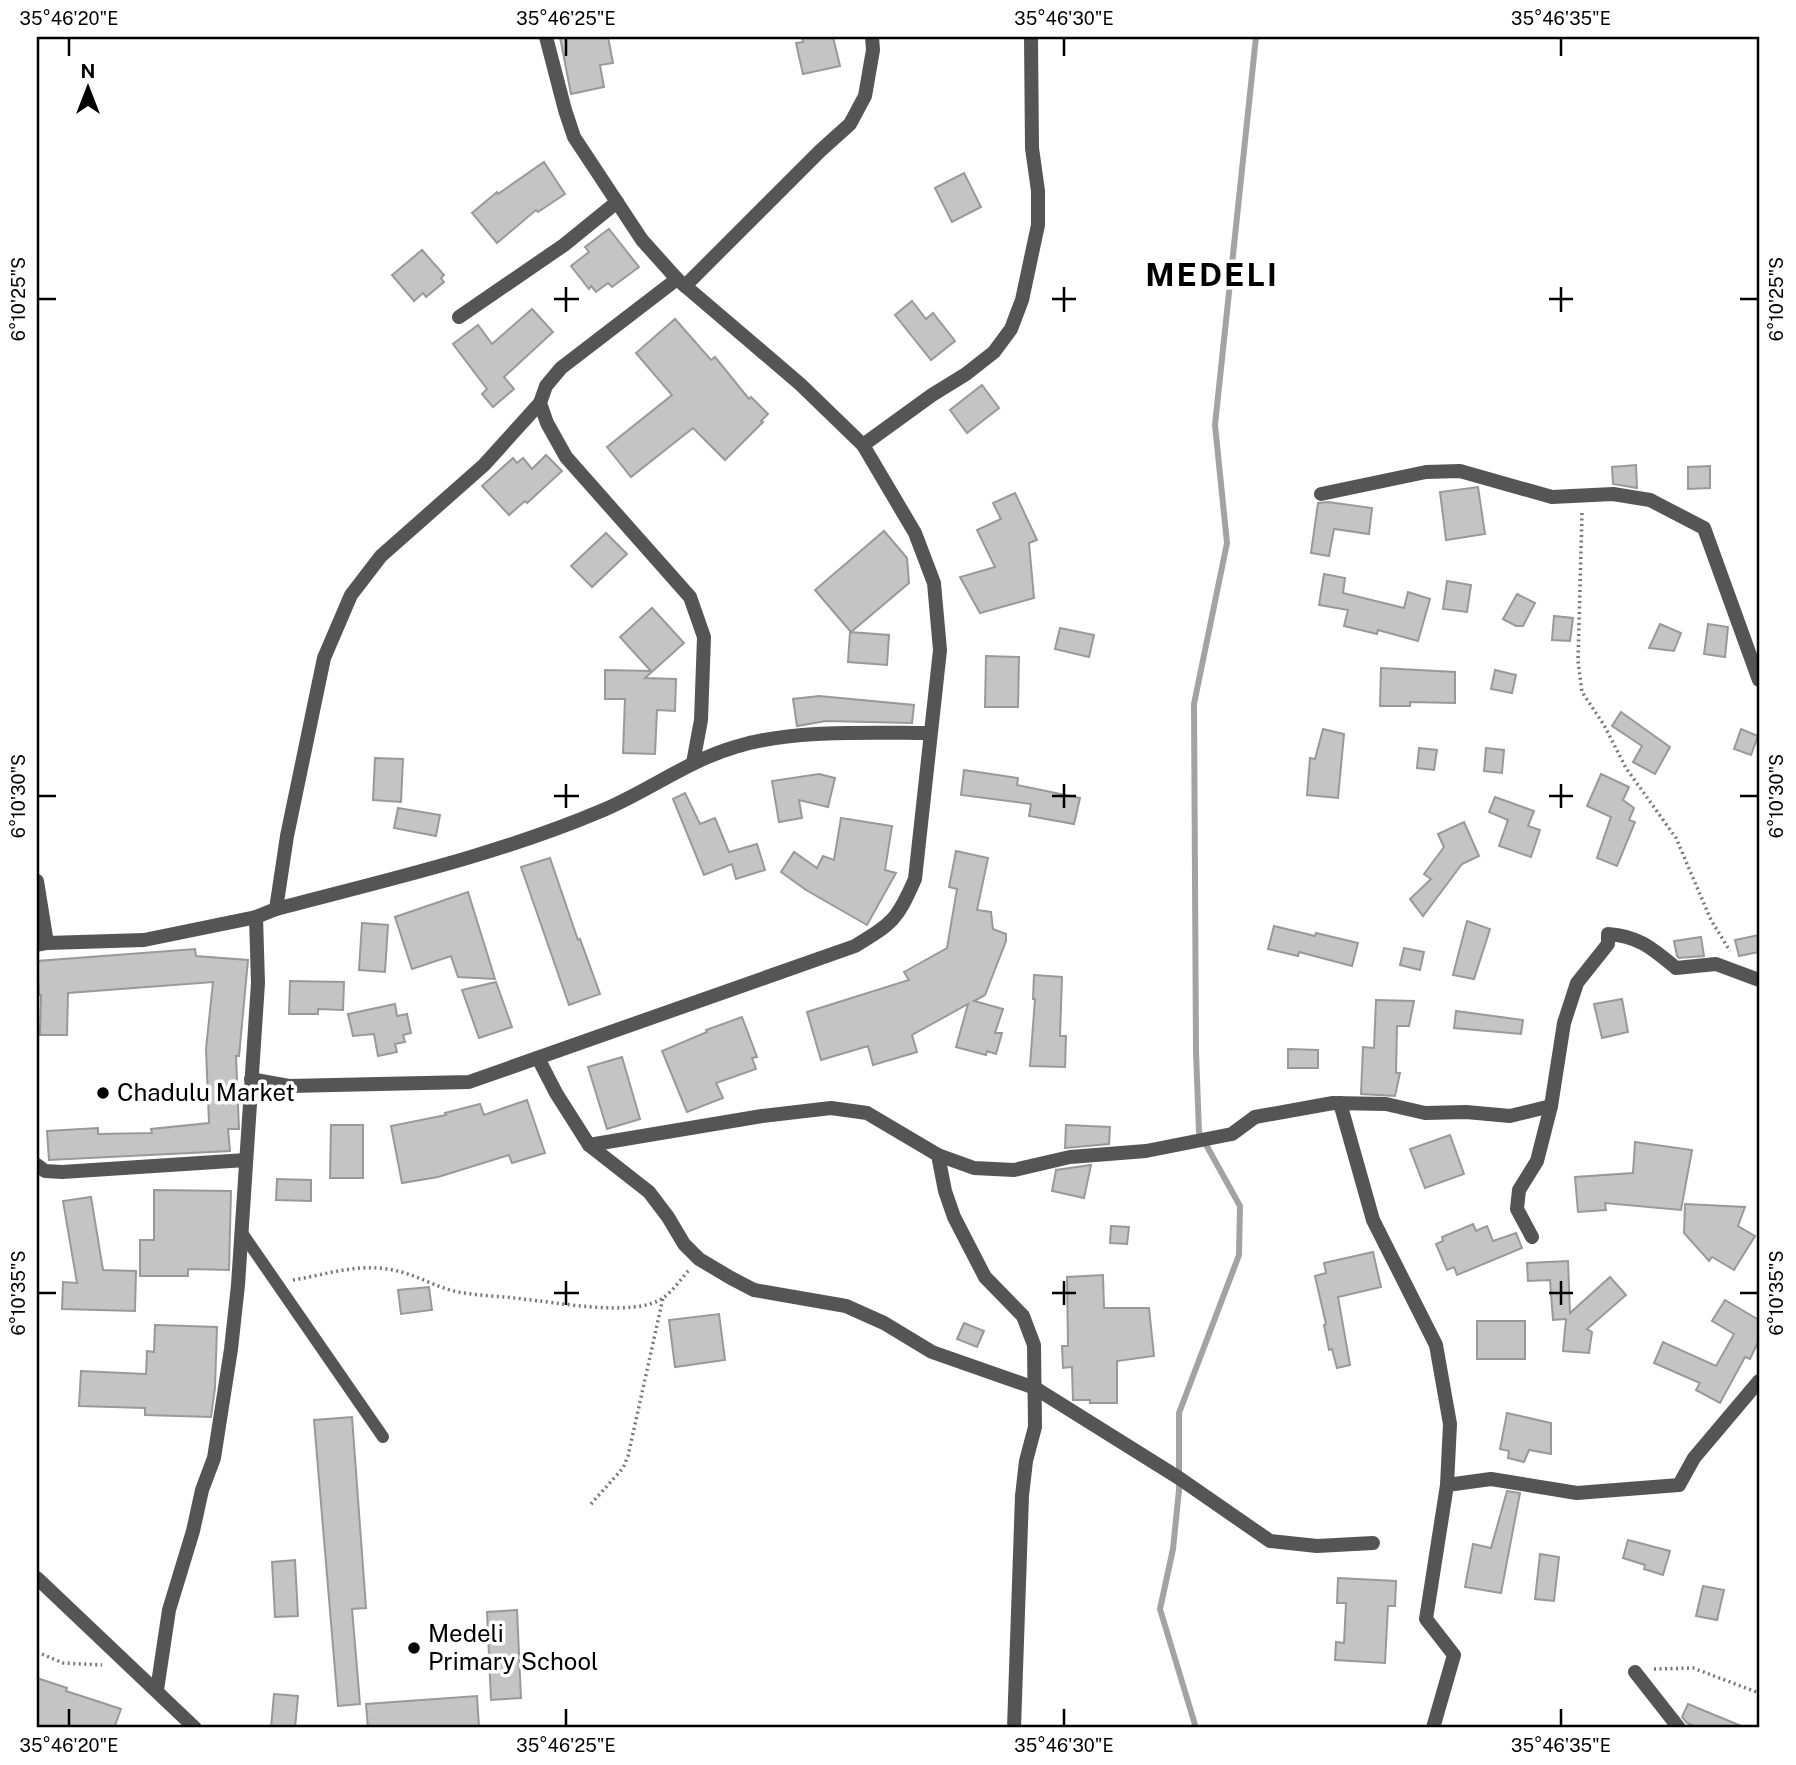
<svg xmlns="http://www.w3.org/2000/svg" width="1796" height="1765" font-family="'Public Sans',sans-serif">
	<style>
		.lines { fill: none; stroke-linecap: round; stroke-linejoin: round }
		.stream { stroke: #a3a3a3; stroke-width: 6 }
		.building { fill: #c4c4c4; stroke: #999; stroke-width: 2 }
		.path { stroke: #777; stroke-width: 3.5; stroke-dasharray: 2 3.5; stroke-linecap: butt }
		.service { stroke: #555; stroke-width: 12 }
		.minor { stroke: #555; stroke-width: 14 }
		.ticks { fill: none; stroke: #000; stroke-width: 2.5 }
		.poi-dot { fill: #000; stroke: #fff; stroke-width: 2.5 }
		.labels { text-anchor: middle; stroke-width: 7; stroke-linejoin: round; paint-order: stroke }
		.poi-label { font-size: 24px; fill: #000; stroke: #fff; text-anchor: start }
		.district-label { font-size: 32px; font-weight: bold; letter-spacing: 2px; fill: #000; stroke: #fff }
		.neatline { fill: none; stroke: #000; stroke-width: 2.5 }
		.ticks-label { font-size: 18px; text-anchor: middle; fill: #000 }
	</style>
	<rect width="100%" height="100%" fill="#fff"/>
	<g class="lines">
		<path class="stream" d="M1196,1728l-36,-119 13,-60 6,-59v-77l60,-158 1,-49 -41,-74 -3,-80 -2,-348 33,-161 -12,-118 41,-388"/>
	</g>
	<g class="building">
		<path d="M560,37h48l5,26 -13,2 4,22 -33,7z"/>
		<path d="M802,37h31l7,29 -37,8 -7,-31 7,-1z"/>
		<path d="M544,162l21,32 -27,18 -2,-2 -39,33 -25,-30 25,-21 1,2z"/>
		<path d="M964,173l17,34 -29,15 -17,-34z"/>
		<path d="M609,229l30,38 -27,20 -4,-4 -12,9 -5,-6 -2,3 -18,-23 18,-14 -4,-5z"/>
		<path d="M422,250l22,25 -3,3 3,4 -18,15 -3,-4 -9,8 -22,-26z"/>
		<path d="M912,301l14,18 7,-6 22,28 -24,19 -36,-45z"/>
		<path d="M532,309l21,23 -49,45 10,12 -21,18 -11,-13 5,-5 -34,-45 25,-19 14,19z"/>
		<path d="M675,319l36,41 4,-3 34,42 2,-2 17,17 -7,7 2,1 -38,38 -32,-32 -62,49 -24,-30 65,-52 -36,-42z"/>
		<path d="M982,385l17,23 -32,25 -17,-23z"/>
		<path d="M546,455l16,16 -35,32 -2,-2 -16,14 -27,-29 31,-28 4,5 6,-5 9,11z"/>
		<path d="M1636,465l1,23 -24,-4 -1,-17z"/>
		<path d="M1710,466v22l-22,1v-22z"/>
		<path d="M1478,487l7,47 -39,6 -6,-48z"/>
		<path d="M1015,493l22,47 -8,3 5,55 -54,15 -20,-36 35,-10 -18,-37 24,-11 -8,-16z"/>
		<path d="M1328,502l44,6 -3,26 -35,-5 -5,27 -18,-3 7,-50z"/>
		<path d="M884,531l23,27 2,25 -58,49 -36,-42z"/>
		<path d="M606,533l21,21 -35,33 -21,-21z"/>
		<path d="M1324,574l21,4 -2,15 61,15 4,-16 22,7 -12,42 -40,-11 -1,4 -33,-8 4,-16 -29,-5z"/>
		<path d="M1447,581l24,4 -4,27 -24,-3z"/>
		<path d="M1517,594l18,9 -12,23h-7l-13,-7z"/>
		<path d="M652,608l32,35 -39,35 31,1 -1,32 -18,-1 -2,44 -32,-1 2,-54h-20v-29l46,1 -31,-34z"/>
		<path d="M1554,616l19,2 -3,23 -18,-1z"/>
		<path d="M1660,624l21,9 -7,18 -25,-3z"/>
		<path d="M1708,624l20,3 -3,30 -21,-3z"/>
		<path d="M1060,628l34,7 -5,22 -34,-8z"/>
		<path d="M850,632l39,3 -2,30 -39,-3z"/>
		<path d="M986,656l33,1 -1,50h-33z"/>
		<path d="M1381,668l74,4v31l-45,-1v4h-30z"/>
		<path d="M1495,670l21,5 -4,18 -21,-4z"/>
		<path d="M819,696l95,9 -2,18 -86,-2 -29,5 -4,-27z"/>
		<path d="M1621,712l49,35 -15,27 -22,-12 9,-16 -30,-20z"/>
		<path d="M1323,729l21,5 -6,64 -31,-3 3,-37 5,1z"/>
		<path d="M1741,729l17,7 -7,19 -17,-6z"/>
		<path d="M1419,748l18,2 -3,20 -17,-2z"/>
		<path d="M1486,748l18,2 -2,23 -18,-2z"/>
		<path d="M375,758l28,1 -2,43 -28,-2z"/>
		<path d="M964,770l54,8 -1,7 63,13 -6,26 -45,-8 2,-12 -70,-9z"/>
		<path d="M819,774l16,4 -7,29 -29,-7 3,18 -23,4 -7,-41z"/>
		<path d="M1601,774l28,13 -6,13 11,8 -5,12 6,2 -18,44 -20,-8 14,-41 -24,-11z"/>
		<path d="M685,793l15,31 15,-6 14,34 28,-8 8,26 -29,9 -4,-15 -28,11 -31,-76z"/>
		<path d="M1495,797l39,14 -6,15 12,4 -9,27 -32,-11 9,-26 -19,-8z"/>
		<path d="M398,808l42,7 -4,21 -42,-8z"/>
		<path d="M841,818l51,8 -7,44 11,3 -29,52 -61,-35 -25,-18 13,-20 23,16 6,-12 11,4z"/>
		<path d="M1464,822l15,34 -17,8 -39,52 -13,-17 21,-20 -7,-5 20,-27 -6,-13z"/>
		<path d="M956,851l32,7 -11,52 14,2 2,17 13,5v7l-21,54 -11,6 29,8 -8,24h7l-6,21 -9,-3 -1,4 -30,-8 12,-43 -56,31 5,17 -44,13 -5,-19 -47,14 -14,-48 102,-32 -5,-8 43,-24 10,-59 -8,-2z"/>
		<path d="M550,858l28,82 2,-1 20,55 -31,11 -48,-138z"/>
		<path d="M468,892l27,87 -37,-2 -7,-21 -39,13 -17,-52z"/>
		<path d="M1467,921l23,8 -16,50 -21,-4z"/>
		<path d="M362,923l26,2 -3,47 -26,-2z"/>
		<path d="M1274,926l41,10 1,-3 42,10 -6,23 -53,-14 -1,4 -30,-7z"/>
		<path d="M1759,935v17l-20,4 -4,-16z"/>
		<path d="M1701,937l3,19 -25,2 -2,-2 -3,-15z"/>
		<path d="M1404,948l20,4 -4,18 -20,-5z"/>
		<path d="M195,949l1,7 52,4 -9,96h-3l3,73h-11l2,22 -181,9 -2,-29 51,-3v6l54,-1 -1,-4 58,-6 -3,-74 7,-67 -145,11 -1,42h-27l1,-40h-2l-2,-34z"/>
		<path d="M1034,975l28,2 -2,59h6l-1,31 -35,-1 5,-67h-2z"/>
		<path d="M290,981l54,1 -1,28 -25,-1v5h-29z"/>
		<path d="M496,982l16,45 -33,11 -17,-48z"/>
		<path d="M1622,999l6,33 -26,6 -8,-34z"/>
		<path d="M1376,1000l38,1 -5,25h-12l-1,47h4l-5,23 -34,-2 2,-47 11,1z"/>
		<path d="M395,1004l2,12 10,-2 4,19 -8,2 2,7 -10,2 2,8 -19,4 -4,-22 -21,2 -5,-22z"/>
		<path d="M1456,1011l67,9 -2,14 -67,-6z"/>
		<path d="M742,1017l15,40 -5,1 4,11 -40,14 7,15 -36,14 -25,-61 45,-19 -1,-2z"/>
		<path d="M1288,1049l30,1v18h-30z"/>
		<path d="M622,1057l18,62 -33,10 -19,-62z"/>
		<path d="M527,1100l18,53 -33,10 -3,-8 -71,22 -36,6 -11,-57 55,-11 -1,-2 35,-9 4,11z"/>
		<path d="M331,1125h32v53h-33z"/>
		<path d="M1066,1125l44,2 -1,17 -44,4z"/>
		<path d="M1450,1135l14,39 -39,14 -15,-39z"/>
		<path d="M1635,1142l57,8 -11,60 -76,-7 1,7 -28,2 -3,-35 58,-4z"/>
		<path d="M1091,1165l-7,33 -32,-7 4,-21z"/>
		<path d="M277,1179l34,1v21l-35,-1z"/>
		<path d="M154,1190l77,1 -2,79 -41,-1v7h-48v-36h14z"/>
		<path d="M91,1197l12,73 33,1 -1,40 -73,-2 1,-27 14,1 -14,-82z"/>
		<path d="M1685,1204l60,3 -7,19 17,10 -21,34 -22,-13 -3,4 -25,-28z"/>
		<path d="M1473,1224l3,7 11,-5 6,15 23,-8 6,15 -65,27 -3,-8 -7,3 -11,-26 7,-3 -1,-4z"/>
		<path d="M1111,1226l18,1 -2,17 -17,-1z"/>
		<path d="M1373,1252l8,35 -43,10 12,68 -13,3 -5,-19 -3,1 -5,-25 2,-1 -11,-48 11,-3 -2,-10z"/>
		<path d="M1568,1261l2,52 40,-36 16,18 -39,34 5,3 -3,21 -26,-2 3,-32 -13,1 -3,-40 -22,1 -1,-18z"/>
		<path d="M1103,1275l1,33h45l5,48 -37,5v42h-27v-3h-17l-1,-33 -9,1 -1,-22h6l-1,-69z"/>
		<path d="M429,1287l3,23 -31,4 -3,-24z"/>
		<path d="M1725,1300l34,20v20l-9,19 -5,-2 -25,46 -24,-13 4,-7 -46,-20 9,-21 53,24 18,-32 -22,-13z"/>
		<path d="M719,1314l6,46 -50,7 -6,-47z"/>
		<rect x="1477" y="1321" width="48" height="38"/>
		<path d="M964,1323l20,8 -7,16 -20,-8z"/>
		<path d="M155,1325l62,2 -2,61 -4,29 -66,-2v-7l-66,-2 2,-35 65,3 1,-23 7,1z"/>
		<path d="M1507,1413l44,10v31l-22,-4 -5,12 -16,-4 1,-7 -9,-2z"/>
		<path d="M352,1417l14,191 -14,1 8,95 -22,2 -24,-286z"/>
		<path d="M1507,1491l13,2 -19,100 -36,-6 8,-43 18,4z"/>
		<path d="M1628,1540l42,11 -7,24 -19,-6 1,-4 -22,-7z"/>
		<path d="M1540,1554l19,3 -5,44 -19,-2z"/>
		<path d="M295,1560l3,56 -23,1 -3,-55z"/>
		<path d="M1338,1578l58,3 -1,25h-7l-3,57 -50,-3 1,-18 8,1 2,-40h-9z"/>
		<path d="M1703,1586l21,4 -7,30 -21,-4z"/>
		<path d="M517,1610l4,88 -30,2 -4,-88z"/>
		<path d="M37,1678l30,10 -1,3 55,18 -7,19h-77z"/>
		<path d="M274,1694l24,2 -3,32h-24z"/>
		<path d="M477,1696l2,31 -111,1 -2,-24z"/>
		<path d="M1688,1704l58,24h-47l-12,-5 -5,-6z"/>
	</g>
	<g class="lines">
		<g class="path">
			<path d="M1582,513l-4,148 4,31 22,33 22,43 50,70 35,82 19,31"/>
			<path d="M293,1280c31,-5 62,-16 94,-11 25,3 47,18 71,23 21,4 43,4 64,7 34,3 113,19 141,-1 10,-7 18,-19 26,-28"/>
			<path d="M591,1504l32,-36 5,-12 35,-158"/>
			<path d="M37,1652l26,11 39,2"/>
			<path d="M1654,1669l39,-1 66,25"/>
		</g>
		<path class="service" d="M242,1233l141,204"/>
		<g class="minor">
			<path d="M677,279l-116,89 -15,18 -6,17 7,20 19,34 124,140 14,40 -3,83 -8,43"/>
			<path d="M685,286l135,-135 30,-27 15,-28 8,-46 -1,-13"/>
			<path d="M459,317l105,-72 53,-43"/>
			<path d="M863,445l69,-50 34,-21 28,-22 17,-23 11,-29 16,-75v-34l-6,-43 -1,-111"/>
			<path d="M1321,494l105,-22 34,-1 92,26 61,-3 37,6 54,28 55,152"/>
			<path d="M37,881l10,62"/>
			<path d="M276,909l11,-73 37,-178 27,-63 30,-39 103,-91 56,-62"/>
			<path d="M37,945l10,-2 97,-3 112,-23 20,-8c110,-29 221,-54 325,-98 46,-19 86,-50 134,-64 58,-18 134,-14 195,-14"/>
			<path d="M538,1058l18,35 33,52 60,47 19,25 16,27 15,15 32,19 23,12 92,16 38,17 48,29 103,36 144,90 91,63 47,5 56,-3"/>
			<path d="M251,1079l38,7 180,-4 386,-136c38,-23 42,-26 60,-67l25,-229 -6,-67 -19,-50 -52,-88 -63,-61 -123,-105 -35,-39 -68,-103 -9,-27 -19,-73"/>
			<path d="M1340,1103l33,117 63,125 14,79 -3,61"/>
			<path d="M589,1145l173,-29 69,-8 36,5 71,42 36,13 40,2 56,-13 76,-6 86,-17 23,-17 78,-14 53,1 39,9 41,-1 44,4 41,-10"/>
			<path d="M938,1155l7,36 9,26 31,60 38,39 11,29 1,82 -9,34 -4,35 -8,232"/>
			<path d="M37,1165l8,6 17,1 184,-12"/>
			<path d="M1532,1237l-15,-28 2,-19 18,-29 14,-55 13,-83 13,-40 31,-39v-10c31,2 45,15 68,34l40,-4 43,16"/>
			<path d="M37,1578l158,150"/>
			<path d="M1635,1672l44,56"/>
			<path d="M157,1690l12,-80 24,-79 9,-41 12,-32 17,-109 7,-64 20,-302 -2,-66"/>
			<path d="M1433,1728l21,-73 -28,-36 21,-134 44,-6 86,14 102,-8 15,-27 65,-77"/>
		</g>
	</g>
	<path class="ticks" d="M69,38v18M566,38v18M1064,38v18M1561,38v18M566,287v25M1064,287v25M1561,287v25M38,299h18M554,299h25M1052,299h24M1549,299h24M1740,299h18M566,784v24M1064,784v24M1561,784v24M38,796h18M554,796h25M1052,796h24M1549,796h24M1740,796h18M566,1281v24M1064,1281v24M1561,1281v24M38,1293h18M554,1293h25M1052,1293h24M1549,1293h24M1740,1293h18M69,1709v17M566,1709v17M1064,1709v17M1561,1709v17"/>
	<g class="poi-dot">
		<circle cx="103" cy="1093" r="7"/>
		<circle cx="414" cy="1648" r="7"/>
	</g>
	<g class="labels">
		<g class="poi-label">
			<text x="117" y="1101">Chadulu Market</text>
			<text x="428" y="1642">Medeli<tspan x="428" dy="28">Primary School</tspan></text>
		</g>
		<g class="district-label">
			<text x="1212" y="286">MEDELI</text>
		</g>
	</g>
	<rect width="1796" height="1765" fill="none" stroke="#ffffff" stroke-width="77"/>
	<g transform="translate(88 88)" stroke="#ffffff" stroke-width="5" paint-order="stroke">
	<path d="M0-5L12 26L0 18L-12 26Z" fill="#000000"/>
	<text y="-10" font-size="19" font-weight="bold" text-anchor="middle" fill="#000000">N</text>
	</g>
	<rect x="38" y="38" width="1720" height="1688" class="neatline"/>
	<g class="ticks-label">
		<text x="69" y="25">35°46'20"E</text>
		<text x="566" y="25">35°46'25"E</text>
		<text x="1064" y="25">35°46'30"E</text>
		<text x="1561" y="25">35°46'35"E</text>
		<text transform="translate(19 299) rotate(-90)" y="6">6°10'25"S</text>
		<text transform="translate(1777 299) rotate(-90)" y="6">6°10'25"S</text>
		<text transform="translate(19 796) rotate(-90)" y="6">6°10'30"S</text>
		<text transform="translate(1777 796) rotate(-90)" y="6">6°10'30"S</text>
		<text transform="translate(19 1293) rotate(-90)" y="6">6°10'35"S</text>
		<text transform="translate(1777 1293) rotate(-90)" y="6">6°10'35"S</text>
		<text x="69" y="1752">35°46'20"E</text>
		<text x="566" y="1752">35°46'25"E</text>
		<text x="1064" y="1752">35°46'30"E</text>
		<text x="1561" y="1752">35°46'35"E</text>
	</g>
</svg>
